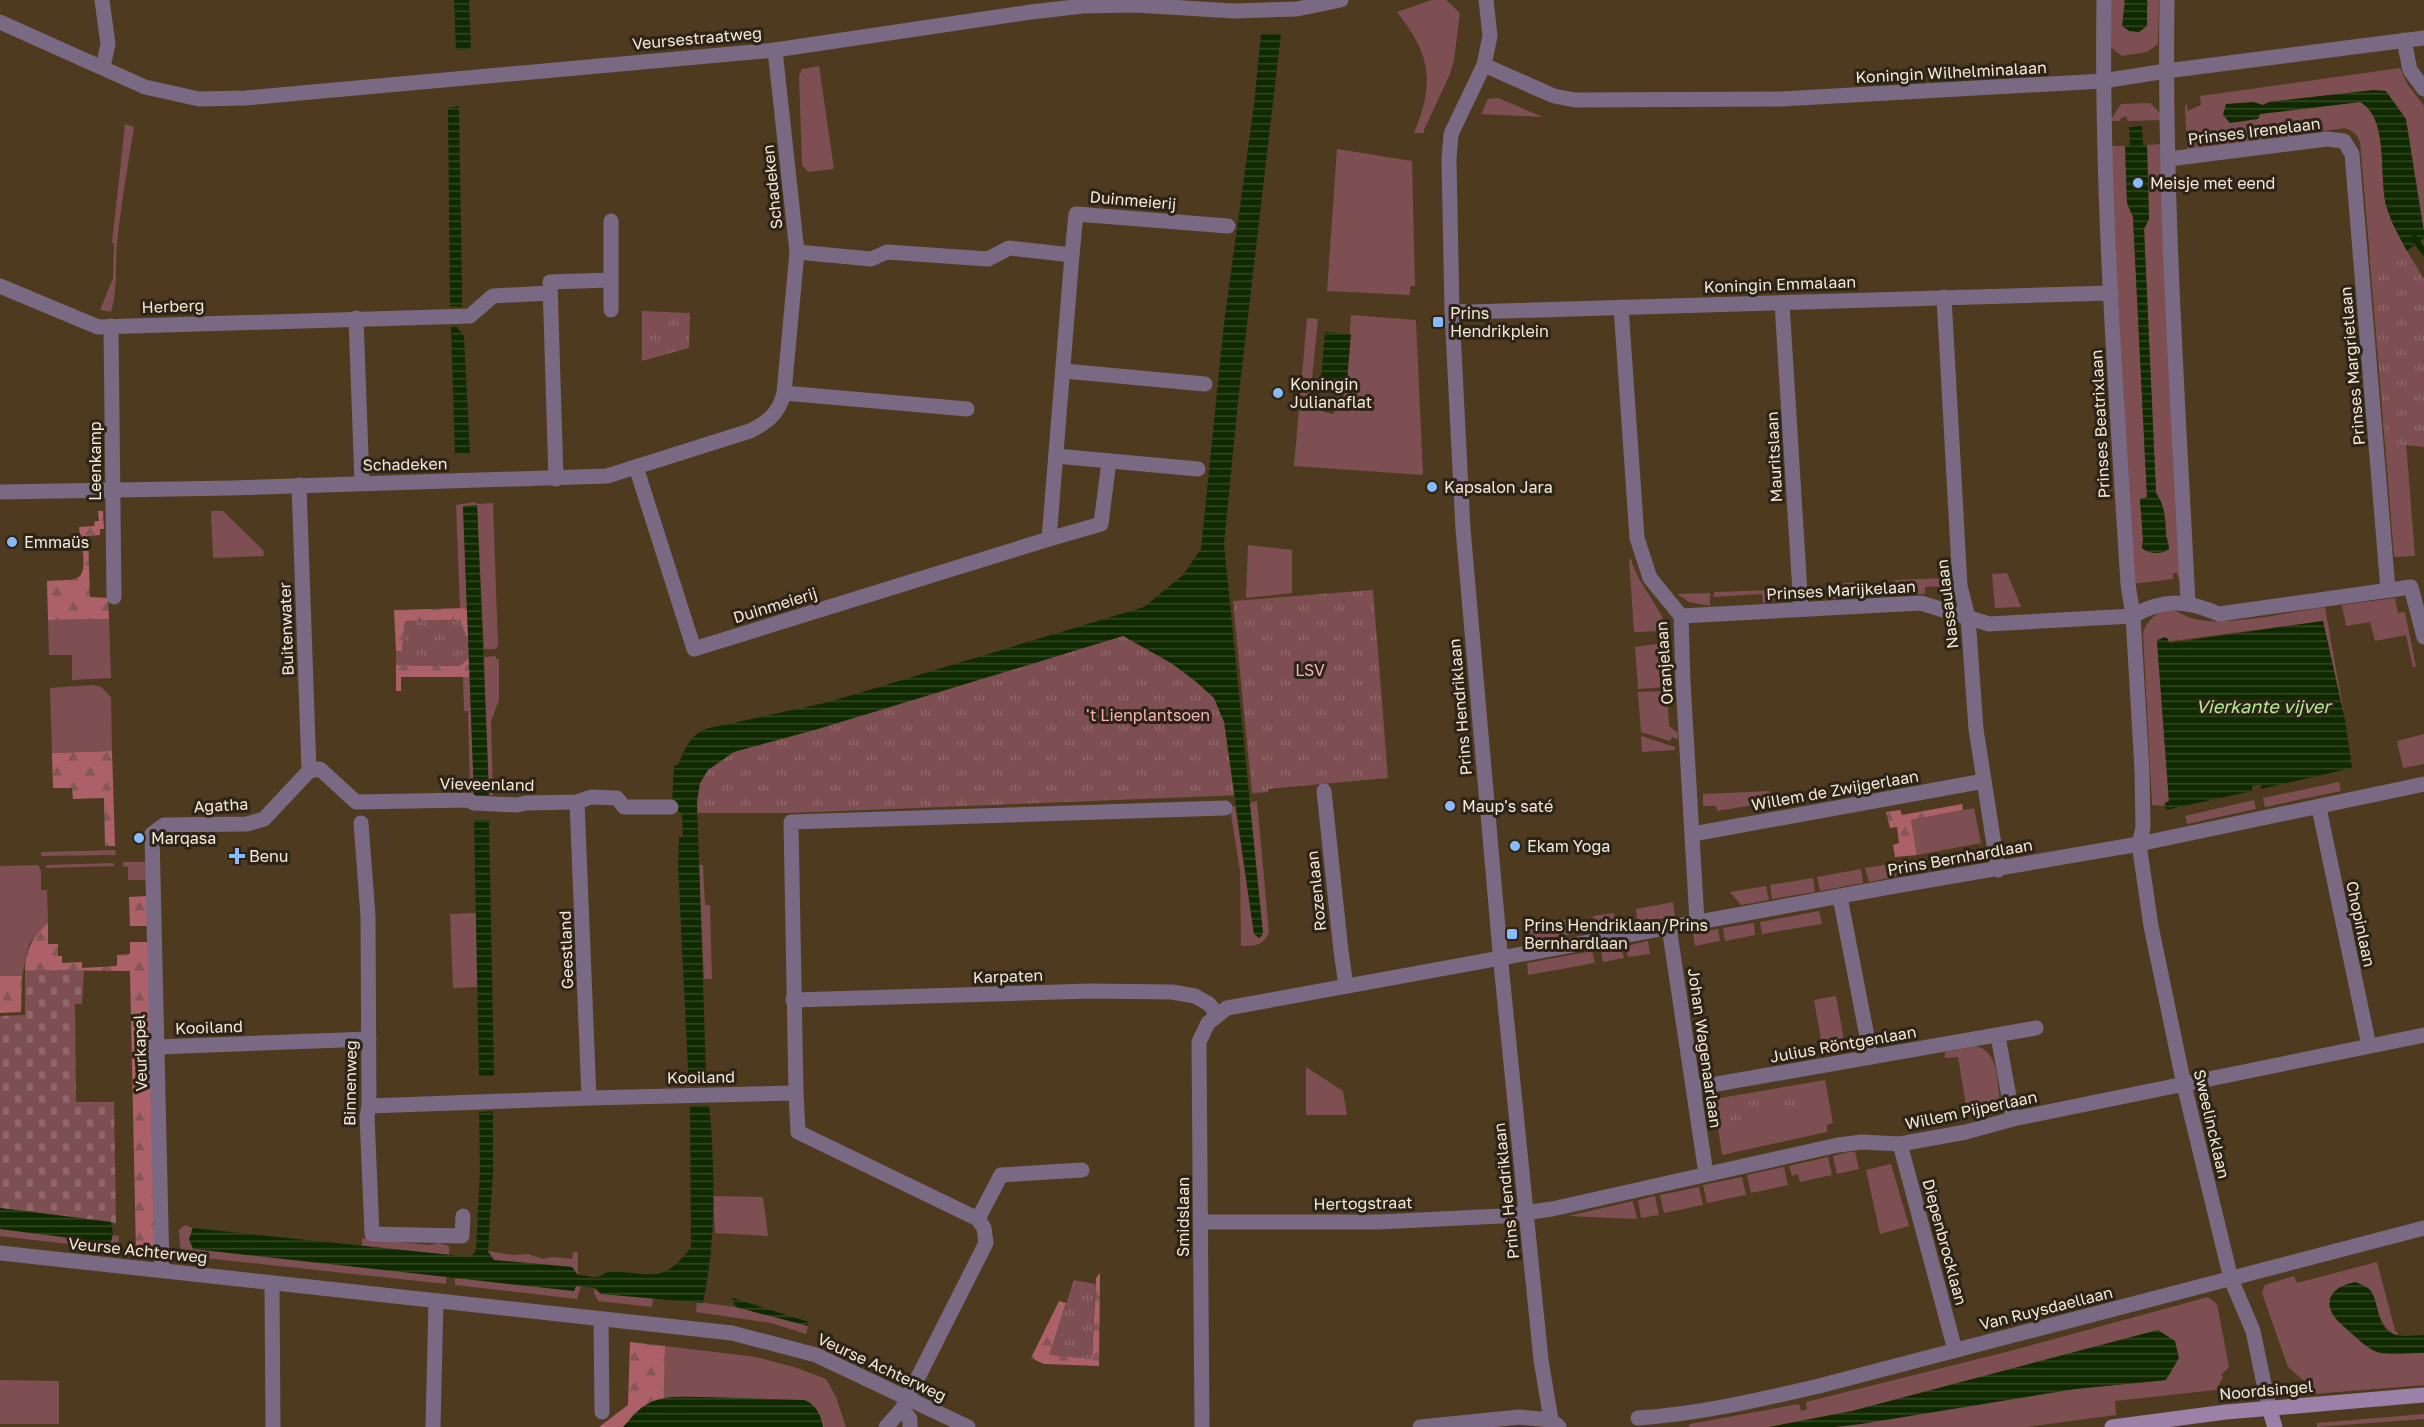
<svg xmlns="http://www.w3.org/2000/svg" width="2424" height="1427" font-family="'Golos Text',sans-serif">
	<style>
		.green { fill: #7d4f52 }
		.forest { fill: url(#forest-firs) }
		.cemetery { fill: url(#cemetery-stones) }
		.park { fill: url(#park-tufts) }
		.water { fill: url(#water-rules) }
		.pier { fill: #4e3a1e }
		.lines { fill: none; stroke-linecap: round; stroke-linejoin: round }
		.stream { stroke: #102a00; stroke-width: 6 }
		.street { stroke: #7a6982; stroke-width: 15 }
		.secondary { stroke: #9b80a7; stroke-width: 15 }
		.poi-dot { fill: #87bbfc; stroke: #2d2417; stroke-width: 2 }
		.labels { text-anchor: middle; stroke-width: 6; stroke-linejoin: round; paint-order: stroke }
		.street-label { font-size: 16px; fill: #f4e8d8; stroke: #2d2417 }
		.poi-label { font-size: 16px; fill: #f4e8d8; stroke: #2d2417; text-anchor: start }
		.park-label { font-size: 16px; fill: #f3b2b6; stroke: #2d2417 }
		.water-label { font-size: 18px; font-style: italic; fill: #b5ec95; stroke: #2d2417 }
	</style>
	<defs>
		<pattern id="forest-firs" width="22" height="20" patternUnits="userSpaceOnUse" patternTransform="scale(1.5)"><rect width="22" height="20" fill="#ac6168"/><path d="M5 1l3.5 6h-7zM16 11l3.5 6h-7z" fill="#845658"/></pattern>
		<pattern id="cemetery-stones" width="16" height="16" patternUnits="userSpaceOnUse" patternTransform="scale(1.5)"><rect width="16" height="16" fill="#7d4f52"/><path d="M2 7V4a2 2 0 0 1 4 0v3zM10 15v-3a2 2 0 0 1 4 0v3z" fill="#90686a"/></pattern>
		<pattern id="park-tufts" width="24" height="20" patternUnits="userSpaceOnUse" patternTransform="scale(1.5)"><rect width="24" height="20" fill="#7d4f52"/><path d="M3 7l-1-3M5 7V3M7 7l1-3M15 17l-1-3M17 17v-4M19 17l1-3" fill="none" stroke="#90686a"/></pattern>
		<pattern id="water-rules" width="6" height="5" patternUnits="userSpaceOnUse" patternTransform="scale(1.5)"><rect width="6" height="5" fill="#102a00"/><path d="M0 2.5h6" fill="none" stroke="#334924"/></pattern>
	</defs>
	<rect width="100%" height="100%" fill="#4e3a1e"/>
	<g class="green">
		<path d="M1432,0h14l14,13 -6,47 -4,14 -26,56v3h-10c21,-50 17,-78 -17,-121z"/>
		<path d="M2110,0h15l-2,3 25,2 -1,-5h12l-1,44 -11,8 -25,4 -13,-10z"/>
		<path d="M819,66l15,103 -26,3 -6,-7 -3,-89 3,-7z"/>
		<path d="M2400,68l8,17 16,21v126l-50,-142 -105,12 -6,3 -10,-3 6,12 101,-12c30,17 18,75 27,106 4,15 13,29 20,43l-6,3 -31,4 -10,-116c-3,-8 -7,-11 -15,-14l-152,22 -6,-1 -2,-42 2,-4v8l14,-6 -1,-9z"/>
		<path d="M1498,98l45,19 -62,-3 7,-15z"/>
		<path d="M2150,103l11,11v6l-33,1 -2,-5 -6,3 1,2h-11l11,-17z"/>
		<path d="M125,124l9,3c-6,39 -13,77 -17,116 -2,23 1,46 -6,69l-11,-2 13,-32 1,-35h-2z"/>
		<path d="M2161,144l19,434h-2l-1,-5h-4v6l-40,5 -23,-438h15l2,57 6,14 14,281 -7,1 3,41 -1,8c7,6 14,4 23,4 2,-21 3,-41 -9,-59l-12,-264 5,-11 -2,-73z"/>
		<path d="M1337,149l75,12 3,125h-5v9l-83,-4z"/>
		<path d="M1351,315l65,5 7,155 -129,-9 13,-148 11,1 -8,79 13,2 1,12 10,2 4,-23 8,1z"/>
		<path d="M2403,404l12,152 -21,1 -12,-151z"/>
		<path d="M475,502l3,2 15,-1 5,143 -3,3h-11l-7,-144 -14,1 4,102h-7l-4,-103z"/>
		<path d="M211,511h12l40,39 1,6 -51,2z"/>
		<path d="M1248,545l44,5v43l-46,5z"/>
		<path d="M1629,559h2c7,26 29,46 37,72l-34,1z"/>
		<path d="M2007,573l14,34 -26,1 -3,-34z"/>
		<path d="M1948,578v8l-23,1v7h-16l-8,-5h-6v-9z"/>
		<path d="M1856,582l1,9h-7l-6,7 -14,1 1,-10 6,-5z"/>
		<path d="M1777,590l-4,12 -10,1 -1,-9 -48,3v-5z"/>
		<path d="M1710,593v13l-21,-4 -12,-8z"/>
		<path d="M2395,598l3,15 7,-1 11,55h-3l-7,-32 -31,6 -5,-19 -24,4 -4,-21z"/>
		<path d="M2325,607l20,113 -22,-99 -166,22 12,159 -4,1 -1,3 -12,-1 -9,-172c4,-11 10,-19 22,-22 10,-3 17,4 26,7 10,3 22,4 33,3 33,-1 68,-9 101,-14z"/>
		<path d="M109,619l2,59 -39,2v-25h-23l-1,-35z"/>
		<path d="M1670,642l1,22 -5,9 1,14 -29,2 -3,-42z"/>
		<path d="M496,656v3h3v41l-8,21 2,74h-4l-5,-138z"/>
		<path d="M463,677h7l4,119h-4l-2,-85h-4z"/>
		<path d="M93,685l8,2 10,10 1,54 -60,2 -2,-65z"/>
		<path d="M1667,691l2,35 9,7v6l-6,-2 -2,4 -29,-9 -3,-40z"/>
		<path d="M2424,734v30l-21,4 -6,-27z"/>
		<path d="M1641,736l34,11v3l-33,2z"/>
		<path d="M2339,782l2,9 -76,16 -2,-9z"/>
		<path d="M1770,791l2,11 -55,9 -1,-5h-13v-12z"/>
		<path d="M2254,800l2,9 -69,15 -2,-8z"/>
		<path d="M1257,801l12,131c-5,14 -15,14 -28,14l-1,-75 -10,-63 5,-2 19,128 7,2 2,-3 -14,-130z"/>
		<path d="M1974,808l7,35 -64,12 -6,-35z"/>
		<path d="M115,850l1,5 -75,1v-4z"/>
		<path d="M123,862h22l1,18h-18v-13l-5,-1z"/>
		<path d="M1901,862l-6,15 -26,5 -4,-14z"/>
		<path d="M114,863v3l-68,2v-3z"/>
		<path d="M38,865l3,6v19h6l1,33 -19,21 -7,32h-22v-110z"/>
		<path d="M699,865h4l2,40h5l2,74h-8z"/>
		<path d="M1861,869l2,14 -43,8 -3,-14z"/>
		<path d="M1813,878l2,14 -43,7 -2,-14z"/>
		<path d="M1766,886l3,14 -28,5 -11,-13z"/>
		<path d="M1673,902l2,14 -38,7 -1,-14z"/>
		<path d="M1819,911l3,13 -60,10 -2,-12z"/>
		<path d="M476,913l2,74 -25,1 -3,-74z"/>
		<path d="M1614,913l2,14 -21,4 -2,-15z"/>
		<path d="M1575,918l3,15 -49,9 -2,-16z"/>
		<path d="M1754,923l1,12 -30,6 -2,-13z"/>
		<path d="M1718,929l2,12 -25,5 -2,-12z"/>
		<path d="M1648,941l2,13 -22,3 -2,-11z"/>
		<path d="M1621,946l3,12 -21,4 -2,-12z"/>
		<path d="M1592,951l3,12 -67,12 -1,-12z"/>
		<path d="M1836,996l10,55 -22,5 -10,-56z"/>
		<path d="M1976,1046c23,6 21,35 24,55l-34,5 -8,-49 -13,1v-6z"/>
		<path d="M1306,1067l37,24 4,24h-41z"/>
		<path d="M1825,1080l8,43 -6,2v7l-105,23 -8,-56z"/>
		<path d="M1848,1152h7l4,17 -22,5 -4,-18z"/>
		<path d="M1828,1157l4,18 -32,7 -2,-8 -6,2 -3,-10z"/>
		<path d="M1891,1164l18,62 -29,8 -14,-64z"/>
		<path d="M1784,1167l4,18 -37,8 -4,-18z"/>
		<path d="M1742,1177l4,18 -39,8 -4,-18z"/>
		<path d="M1699,1187l4,18 -39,8 -4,-18z"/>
		<path d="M713,1196l50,1 5,39 -53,-3z"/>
		<path d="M1655,1196l4,19 -18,3 -3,-18z"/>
		<path d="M1633,1201l4,18 -69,-3z"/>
		<path d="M185,1225l8,3 -2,3 256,46 -1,7 -260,-28 -6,-9 -1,-17z"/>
		<path d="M0,1229l110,14 2,-8 7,1 -1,14 -118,-14z"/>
		<path d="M362,1238l67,7 10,-2 10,3v9l-87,-9z"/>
		<path d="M488,1251l25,4 15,-1 15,5 10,-2 19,2 1,-7h5v23l-6,-8 -78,-7z"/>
		<path d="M2377,1262l18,68 4,6c-19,-6 -21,-26 -27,-44l-40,22 29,28 16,10 47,1v32l-111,9 -2,-11 -8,-3 -15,-13 -26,-74 3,-8 29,-9 3,7z"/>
		<path d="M455,1278l119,13 2,-6 5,1 -4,13 -122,-14z"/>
		<path d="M595,1288l6,6 52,3 -1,10 -54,-6 -4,-8z"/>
		<path d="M2208,1297l9,7 12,63 -8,8 2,2 -7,13 -101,11 1,14 -89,12h-193l241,-38 91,-9 -8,-50 -306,81 -83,16h-81l2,-3 109,-20 2,7 6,-2 -1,-7 204,-51z"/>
		<path d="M697,1302l39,5 72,19 -2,8 -35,-11 -75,-11z"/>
		<path d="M665,1346l91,11 41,11 29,11 10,18 10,30h-23l-3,-12 -114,-18 -42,1z"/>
		<path d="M0,1380l59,1v43h-59z"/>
		<path d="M2424,1414v5l-107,8v-4z"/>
	</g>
	<g class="forest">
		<path d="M98,511h5l1,18h-4v6l-12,1 2,61 18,1 1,21 -61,1 -1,-39c9,-1 22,0 30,-3 13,-5 3,-38 2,-51l15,-1 1,-5h4z"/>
		<path d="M467,608l2,37 -9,-25 -55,1 -3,30h-6l-2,-41z"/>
		<path d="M469,658l1,19h-69v14h-5v-26l63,1z"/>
		<path d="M112,751l3,95h-10l-1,-48 -31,1 -1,-11h-19l-1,-35z"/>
		<path d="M1962,804l1,6 -52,10 6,35 -22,2 -2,-12 6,-2 -2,-16 -7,1 -4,-16 14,-2 2,5z"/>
		<path d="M147,896l1,30h-18l-1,-29z"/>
		<path d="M48,923v21h10v12h4v7l20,-1v6l35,-2v-11l13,-1v-12h18l7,300 -5,11 -14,-1 -6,-281 -105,-1c1,-21 7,-32 23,-47z"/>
		<path d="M0,976h22l-1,36 -21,1z"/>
		<path d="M1100,1273l-1,93 -55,-2 -13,-6 28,-57 7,2 -16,51 42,5 4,-81z"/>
		<path d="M630,1342l35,4 -1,52 -13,4 -28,25h-24l29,-22z"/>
	</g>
	<path class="cemetery" d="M25,970h59l-2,34h-7l1,98h38l2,122 -5,-2 -111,-14v-192l25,-1z"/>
	<g class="park">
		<path d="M2369,251h38l17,28v168l-39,-4z"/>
		<path d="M642,311l48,2 -1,35 -47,13z"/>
		<path d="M1373,590l15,188 -120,11v3l-16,1 -19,-192z"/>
		<path d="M460,620l9,25v13l-10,8 -63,-1v-14h6l3,-30z"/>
		<path d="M1227,626l15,169 -453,18h-95l1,-32 33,-36 421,-118z"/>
		<path d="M1743,1098l62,1 2,14c-17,1 -54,-3 -63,13l-14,2 -4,-23 17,-4z"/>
		<path d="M1074,1280l21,4 -3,75 -43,-4z"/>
	</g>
	<g class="water">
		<path d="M454,0h15l2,49 -15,1z"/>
		<path d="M2125,0h22v26l-8,6 -10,-1 -7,-5z"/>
		<path d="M1261,34h20l-43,368 -14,142 39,390 -4,4 -5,-4 -30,-212 -10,-24 -20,-18 -23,-17 -48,-27 -305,93 -84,23 -26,18 -8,13 -3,19 9,270c8,74 13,157 -3,231l-102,-9 -6,-6 -19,-2 -2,5 -381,-42 -4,-10 4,-11 277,29 6,-6 4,-82 -1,-57 14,-1v63l-5,78 6,8 78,7 6,8c6,0 14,3 19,2 5,-1 7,-5 13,-5 41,-1 51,15 81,-25l-1,-137 -12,-244 1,-29 4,-1 -1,-21 -10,-12 2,-37 4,-1c7,-16 11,-28 27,-36l124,-27 315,-95 39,-32 18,-26 23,-226 30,-218z"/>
		<path d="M2374,90l12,1 20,28 18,113v6l-17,13c-7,-14 -16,-28 -20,-43 -9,-30 3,-90 -27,-106l-100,12 -2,5 -28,4 -7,-8 3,-11 27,-2 10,3 6,-3z"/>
		<path d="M459,106l3,182v19l-12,-1 -2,-198z"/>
		<path d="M2142,126l1,19h4l2,74 -5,10 12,264c10,14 8,25 10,42 1,5 3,8 3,14 -8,6 -20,5 -27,-1l1,-8 -3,-41 7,-2 -14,-280 -6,-14 -2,-57 5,-1 -1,-18z"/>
		<path d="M456,326l8,10 6,117 -15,1 -4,-127z"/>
		<path d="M1325,332l26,2 -5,58 -26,-2z"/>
		<path d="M477,505l12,290 -15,1 -11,-290z"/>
		<path d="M2323,621l22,99 7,48 -91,21v-5l-9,2v5l-86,19 -1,-7 4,-2 -12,-161 8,-3 3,2 1,4z"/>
		<path d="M474,820h15l5,256h-15z"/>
		<path d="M0,1208l111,14 2,11 -2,10 -111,-14z"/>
		<path d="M2355,1282c5,2 12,4 16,9 8,12 6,35 20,42 9,5 23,2 33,2v18c-12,0 -36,3 -47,-1 -9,-3 -19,-13 -26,-19 -6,-6 -16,-13 -19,-20 -9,-19 8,-28 23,-31z"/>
		<path d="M732,1299l1,-1 76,24 -1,4 -72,-19z"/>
		<path d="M2158,1330l17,11 4,17 -13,22 -91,9 -214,35 -27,3h-65l83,-16z"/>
		<path d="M706,1397l99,3c12,6 15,14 18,27h-200c7,-7 13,-16 21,-21 17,-12 42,-9 62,-9z"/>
	</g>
	<path class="pier" d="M709,1072l1,33 -23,1 -1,-33z"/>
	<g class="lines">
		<path class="stream" d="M2414,238l10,14"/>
		<g class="street">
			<path d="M102,0l6,44 -5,23"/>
			<path d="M1486,0l4,36 -6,29 -33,69 -2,25 3,152 11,218 39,445 39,386 10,60 8,7"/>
			<path d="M2104,0c-3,195 12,390 24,584l5,32 9,154 1,58 -4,16 12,82 33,159 47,194 22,52 16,77"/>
			<path d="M2167,0c-3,201 11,402 21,603"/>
			<path d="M0,22l145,65 54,12 46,-1 530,-48 256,-38 52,-6 52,-1 99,6 63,-2 44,-9"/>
			<path d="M2404,40l6,30 14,19"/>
			<path d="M1484,65l70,31 21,4 206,-1 322,-18 63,-10 258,-33"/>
			<path d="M2169,159l158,-20 17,2 8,13 36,436"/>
			<path d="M1072,255l4,-41 152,12"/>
			<path d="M0,286l98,41 372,-11 23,-20 57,-3"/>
			<path d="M1944,297l16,289 8,31 8,112 22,141"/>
			<path d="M1782,303l19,306"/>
			<path d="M1621,307l16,231 13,40 31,38 2,66 14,239"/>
			<path d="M611,310v-89"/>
			<path d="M1452,311l17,1 642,-19"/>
			<path d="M356,318l6,165"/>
			<path d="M111,326l3,271"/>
			<path d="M1064,371l141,13"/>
			<path d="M784,393l183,16"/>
			<path d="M1056,456l142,13"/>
			<path d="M636,467l58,182 355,-110 23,-284 -63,-7 -21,11 -101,-7 -16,7 -74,-7"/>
			<path d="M556,479l-6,-197 61,-2"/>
			<path d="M299,485l10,286"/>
			<path d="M0,492l232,-4 375,-12 143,-45c18,-9 29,-18 34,-38l13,-141 -22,-202"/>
			<path d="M1049,539l52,-15 8,-63"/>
			<path d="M1681,616l240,-13 68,21 144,-8c30,-18 54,-16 86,-2l192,-27 13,50"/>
			<path d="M309,771l11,-2 36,33 112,-2 6,3 43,2 9,-2 51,-1 14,-5 26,1 7,9h47"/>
			<path d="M1324,791l17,160 5,35"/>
			<path d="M577,802l12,296"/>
			<path d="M2319,808l50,238"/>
			<path d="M361,823l7,93 1,190 -2,10 5,118 90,2 1,-20"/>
			<path d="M1693,834l291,-53"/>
			<path d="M1840,897l31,160"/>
			<path d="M1669,927l37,247"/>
			<path d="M793,1000l298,-9 81,1 23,4 14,8 8,10"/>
			<path d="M1998,1036l15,83"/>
			<path d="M158,1047l211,-8"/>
			<path d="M1694,1088l342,-60"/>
			<path d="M796,1093l-5,-271 434,-14"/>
			<path d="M369,1106l220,-8 207,-5 2,39 180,87 6,9 2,15 -84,166 -16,18"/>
			<path d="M1900,1144l55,206"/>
			<path d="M978,1219l23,-44 81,-5"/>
			<path d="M1201,1222h178l122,-6 51,-7 286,-64 24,-3 38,2 66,-12 47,-13 411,-84"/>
			<path d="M0,1253l732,80 84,22 152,72"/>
			<path d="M162,1270l-10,-436 12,-9 83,-1 17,-5 45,-48"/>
			<path d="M272,1283l1,144"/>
			<path d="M601,1320l1,92"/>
			<path d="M902,1409l8,10v8"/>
			<path d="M1638,1418c61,-4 121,-18 181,-32l605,-158"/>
			<path d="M433,1427l3,-126"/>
			<path d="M1202,1427l-3,-385 9,-19 19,-15 668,-122 244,-42 285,-60"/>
			<path d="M1420,1427l99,-10 32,3"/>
		</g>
		<g class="secondary">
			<path d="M2269,1408l6,19"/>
			<path d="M2112,1427l114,-15 198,-17"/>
		</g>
	</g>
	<g class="poi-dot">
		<circle cx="2138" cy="183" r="6"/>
		<rect x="1432" y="316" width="12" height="12" rx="3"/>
		<circle cx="1278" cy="393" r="6"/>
		<circle cx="1432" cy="487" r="6"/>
		<circle cx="12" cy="542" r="6"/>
		<circle cx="1450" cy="806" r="6"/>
		<circle cx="139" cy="838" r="6"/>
		<circle cx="1515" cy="846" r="6"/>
		<path d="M234 847h6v6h6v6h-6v6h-6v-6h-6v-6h6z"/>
		<rect x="1506" y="928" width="12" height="12" rx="3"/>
	</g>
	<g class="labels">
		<g class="street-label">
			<text transform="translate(697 38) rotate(-5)" y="6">Veursestraatweg</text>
			<text transform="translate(1951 72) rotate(-3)" y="6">Koningin Wilhelminalaan</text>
			<text transform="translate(2254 131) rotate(-7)" y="6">Prinses Irenelaan</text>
			<text transform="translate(772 187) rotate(-96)" y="6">Schadeken</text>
			<text transform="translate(1133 200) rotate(5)" y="6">Duinmeierij</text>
			<text transform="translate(1780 284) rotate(-2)" y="6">Koningin Emmalaan</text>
			<text transform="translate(173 306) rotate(-2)" y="6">Herberg</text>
			<text transform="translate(2352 366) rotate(-95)" y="6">Prinses Margrietlaan</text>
			<text transform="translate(2100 424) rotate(-93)" y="6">Prinses Beatrixlaan</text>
			<text transform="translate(1774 457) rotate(-93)" y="6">Mauritslaan</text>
			<text transform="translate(95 461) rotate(-90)" y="6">Leenkamp</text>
			<text transform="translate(405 464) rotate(-1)" y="6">Schadeken</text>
			<text transform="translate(1841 590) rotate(-3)" y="6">Prinses Marijkelaan</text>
			<text transform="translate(1947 604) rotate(-97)" y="6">Nassaulaan</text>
			<text transform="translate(775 605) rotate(-17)" y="6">Duinmeierij</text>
			<text transform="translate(286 629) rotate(-92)" y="6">Buitenwater</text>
			<text transform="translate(1664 663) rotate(-94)" y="6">Oranjelaan</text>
			<text transform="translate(1460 707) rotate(-95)" y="6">Prins Hendriklaan</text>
			<text transform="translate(487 784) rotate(1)" y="6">Vieveenland</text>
			<text transform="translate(1835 790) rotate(-10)" y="6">Willem de Zwijgerlaan</text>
			<text transform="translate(221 805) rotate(-3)" y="6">Agatha</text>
			<text transform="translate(1960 857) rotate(-10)" y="6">Prins Bernhardlaan</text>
			<text transform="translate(1316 891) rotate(-96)" y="6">Rozenlaan</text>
			<text transform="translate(2361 924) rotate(78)" y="6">Chopinlaan</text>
			<text transform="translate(566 950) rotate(-92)" y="6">Geestland</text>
			<text transform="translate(1008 976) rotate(-2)" y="6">Karpaten</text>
			<text transform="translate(209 1027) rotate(-2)" y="6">Kooiland</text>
			<text transform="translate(1843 1044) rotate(-10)" y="6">Julius Röntgenlaan</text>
			<text transform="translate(1705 1048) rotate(82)" y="6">Johan Wagenaarlaan</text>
			<text transform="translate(140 1053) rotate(-92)" y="6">Veurkapel</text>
			<text transform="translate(701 1077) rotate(-1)" y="6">Kooiland</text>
			<text transform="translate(350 1083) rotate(-89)" y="6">Binnenweg</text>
			<text transform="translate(1971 1110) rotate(-12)" y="6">Willem Pijperlaan</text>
			<text transform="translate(2212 1124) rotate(77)" y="6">Sweelincklaan</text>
			<text transform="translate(1506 1191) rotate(-96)" y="6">Prins Hendriklaan</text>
			<text transform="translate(1363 1203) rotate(-1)" y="6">Hertogstraat</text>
			<text transform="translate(1183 1217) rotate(-90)" y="6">Smidslaan</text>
			<text transform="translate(1945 1242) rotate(75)" y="6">Diepenbrocklaan</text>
			<text transform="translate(138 1250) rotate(6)" y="6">Veurse Achterweg</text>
			<text transform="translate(2046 1308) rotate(-14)" y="6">Van Ruysdaellaan</text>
			<text transform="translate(882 1367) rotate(25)" y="6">Veurse Achterweg</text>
			<text transform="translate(2266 1390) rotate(-5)" y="6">Noordsingel</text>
		</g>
		<g class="poi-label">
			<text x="2150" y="189">Meisje met eend</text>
			<text x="1450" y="319">Prins<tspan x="1450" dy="18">Hendrikplein</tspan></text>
			<text x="1290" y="390">Koningin<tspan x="1290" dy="18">Julianaflat</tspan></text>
			<text x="1444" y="493">Kapsalon Jara</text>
			<text x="24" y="548">Emmaüs</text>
			<text x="1462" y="812">Maup's saté</text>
			<text x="151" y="844">Marqasa</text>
			<text x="1527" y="852">Ekam Yoga</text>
			<text x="249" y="862">Benu</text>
			<text x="1524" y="931">Prins Hendriklaan/Prins<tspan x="1524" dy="18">Bernhardlaan</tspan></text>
		</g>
		<g class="park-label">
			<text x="1310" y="676">LSV</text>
			<text x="1148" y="721">'t Lienplantsoen</text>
		</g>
		<g class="water-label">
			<text x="2263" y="713">Vierkante vijver</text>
		</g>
	</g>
</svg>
